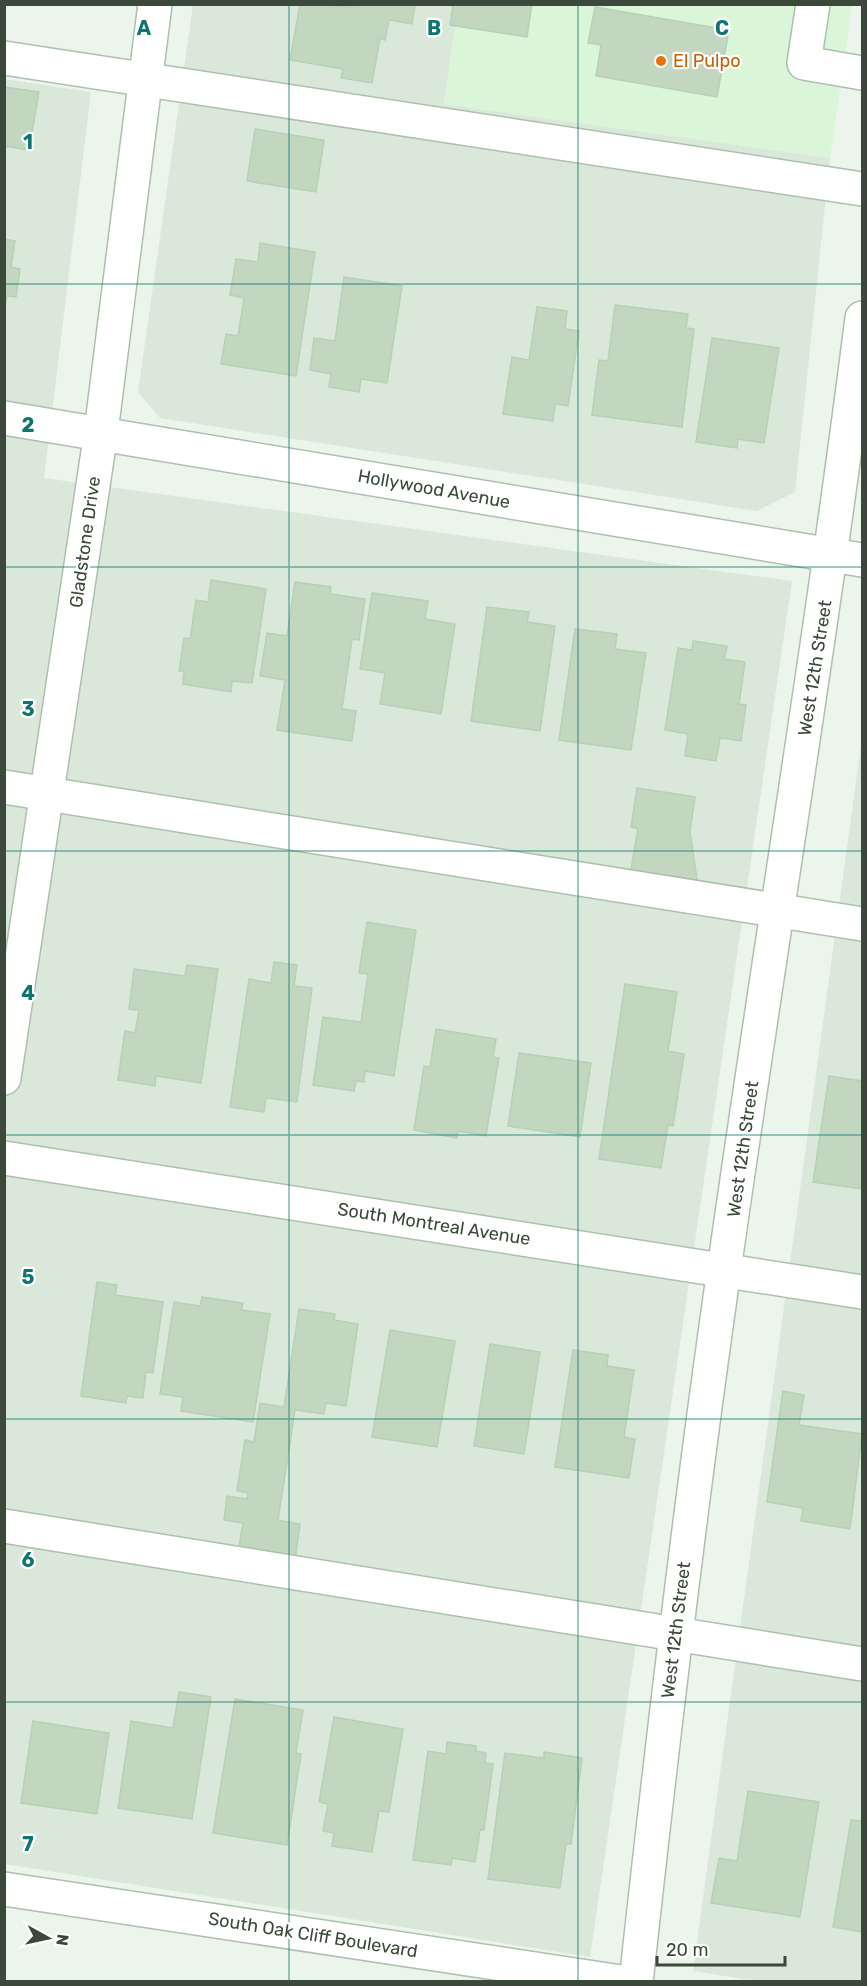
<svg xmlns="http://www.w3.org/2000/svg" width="867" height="1986" font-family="Rubik,sans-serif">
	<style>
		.residential { fill: #d9e8d9 }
		.commercial { fill: #daf5d7 }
		.building { fill: #c2d6c0; stroke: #b6d1b4; stroke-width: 1.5 }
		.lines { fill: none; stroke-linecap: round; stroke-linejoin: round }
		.minor-casing { stroke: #aec0ad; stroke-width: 36 }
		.minor { stroke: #fff; stroke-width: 33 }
		.grid { fill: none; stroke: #0f766e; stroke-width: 1.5; stroke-opacity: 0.55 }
		.food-dot { fill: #e8710a; stroke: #fff; stroke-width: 2 }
		.labels { text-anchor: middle; stroke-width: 4.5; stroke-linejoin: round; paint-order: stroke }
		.food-label { font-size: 18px; fill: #c56008; stroke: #fff; text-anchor: start }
		.street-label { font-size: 18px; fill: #3a4939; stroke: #fff }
		.grid-label { font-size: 20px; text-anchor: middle; font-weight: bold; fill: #0f766e; stroke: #fff; stroke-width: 4.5; stroke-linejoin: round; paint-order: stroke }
	</style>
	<rect width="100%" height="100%" fill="#ebf5eb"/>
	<g class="residential">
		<path d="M193,5h265l-14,99 386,54 -35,334 -38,19 -597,-93 -22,-26z"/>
		<path d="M4,79l87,13 -47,386 748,103 -202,1376 -585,-93z"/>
		<path d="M862,738v1243h-106l-63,-10z"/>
	</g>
	<path class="commercial" d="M458,5h394l-22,153 -386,-54z"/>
	<g class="building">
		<path d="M300,4l38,2 77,-2 -3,20 -23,-4 -4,20 -5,-2 -8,45 -31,-5 2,-9 -53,-9z"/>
		<path d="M453,4h79l-5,33 -77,-12z"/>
		<path d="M595,7l134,23 -12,67 -121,-21 5,-31 -13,-2z"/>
		<path d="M4,87l35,5 -10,58 -25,-4z"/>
		<path d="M255,129l69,11 -8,52 -69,-11z"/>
		<path d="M4,239l11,2 -4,26 9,2 -4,28 -9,-1 -3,16z"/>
		<path d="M260,243l55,9 -19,124 -75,-12 5,-30 12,2 6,-38 -14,-3 6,-36 22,3z"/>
		<path d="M344,277l58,9 -15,97 -26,-4 -2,13 -30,-5 2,-13 -21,-4 4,-32 21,3z"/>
		<path d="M615,305l73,9 -2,14 8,1 -12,98 -90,-12 7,-55 9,1z"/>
		<path d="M537,307l30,4 -2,18 14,2 -11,75 -13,-2 -2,17 -50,-7 9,-57 17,3z"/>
		<path d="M712,338l67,10 -15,95 -26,-4 -1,9 -41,-6z"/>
		<path d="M211,580l55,9 -14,94 -20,-2 -1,11 -48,-8 1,-13h-5l5,-33 6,1 6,-39 12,2z"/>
		<path d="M295,582l36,5 -1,7 35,5 -6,41 -7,-1 -10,70 14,2 -4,30 -75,-11 8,-50 -25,-4 7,-43 20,3z"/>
		<path d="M372,593l56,8 -3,18 30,5 -14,90 -61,-10 5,-31 -25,-4z"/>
		<path d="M487,607l42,5 -2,10 28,4 -15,105 -69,-10z"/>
		<path d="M575,629l42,5 -2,15 31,4 -15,97 -72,-10z"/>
		<path d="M693,641l34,5 -3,13 21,3 -6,42 7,1 -5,36 -21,-3 -4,23 -31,-5 3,-22 -23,-4 13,-82 14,2z"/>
		<path d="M637,788l58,9 -5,34 8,56 -68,-11 8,-47 -7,-2z"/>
		<path d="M367,922l49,8 -22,146 -29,-5 -1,11 -8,-1 -2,10 -41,-6 10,-68 38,5 7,-48 -9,-1z"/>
		<path d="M274,962l23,3 -3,21 18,2 -15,114 -31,-4 -2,14 -34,-5 19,-128 22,4z"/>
		<path d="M187,965l31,4 -17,114 -45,-7 -1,10 -37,-6 7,-49 10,2 4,-23 -10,-1 5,-40 51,7z"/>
		<path d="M625,984l52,8 -9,59 16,3 -11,72 -5,-1 -7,43 -62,-9z"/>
		<path d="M436,1029l60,10 -3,18 6,1 -13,78 -28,-5 -1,7 -43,-8 10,-64 6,1z"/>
		<path d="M519,1053l72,10 -11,74 -72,-11z"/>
		<path d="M829,1076l33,5v108l-49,-7z"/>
		<path d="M97,1282l20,3 -2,10 48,7 -10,71 -7,-1 -3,26 -16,-2 -1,7 -45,-7z"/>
		<path d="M202,1297l41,6 -2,7 29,4 -17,108 -72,-11 2,-14 -23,-3 14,-92 26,4z"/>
		<path d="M299,1309l36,5 -1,6 24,4 -12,82 -20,-3 -2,11 -29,-4 -17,110 22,4 -5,36 -57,-8 5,-29 -19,-3 3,-24 20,3 1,-6 -11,-2 8,-51 9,2 6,-39 24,4z"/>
		<path d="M390,1330l65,11 -18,106 -65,-10z"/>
		<path d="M490,1344l50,8 -16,102 -50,-8z"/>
		<path d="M573,1350l35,5 -1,11 27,4 -10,67 11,2 -6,39 -74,-11z"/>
		<path d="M783,1391l21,4 -5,30 63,9 -12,95 -49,-8 2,-13 -36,-6z"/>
		<path d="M179,1692l32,5 -19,122 -74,-11 13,-87 42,7z"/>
		<path d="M235,1699l68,11 -7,43 5,1 -14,91 -74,-12z"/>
		<path d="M334,1717l69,12 -14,83 -10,-1 -7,41 -40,-6 2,-13 -11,-2 5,-27 -9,-2z"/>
		<path d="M33,1721l76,12 -12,81 -76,-11z"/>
		<path d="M447,1742l29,4v5l10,2 -1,10 8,1 -9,66h-4l-5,32 -23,-4 -1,7 -38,-5 15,-109 18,3z"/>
		<path d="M544,1752l38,6 -11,86h-5l-6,44 -72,-9 17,-126 39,5z"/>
		<path d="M748,1791l71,11 -19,115 -89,-14 8,-45 18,3z"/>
		<path d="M851,1820l11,1v111l-29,-5z"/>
	</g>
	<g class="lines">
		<defs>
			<g id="minor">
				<path d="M813,4l-9,59 58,10"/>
				<path d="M4,58l858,131"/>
				<path d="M4,418l858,142"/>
				<path d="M4,787l858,137"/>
				<path d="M4,1078l97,-646 54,-428"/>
				<path d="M4,1158l858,134"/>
				<path d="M4,1526l858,138"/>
				<path d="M4,1889l617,93"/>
				<path d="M636,1982c26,-238 54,-475 88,-712 45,-318 98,-634 138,-952"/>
			</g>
		</defs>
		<use href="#minor" class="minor-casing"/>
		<use href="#minor" class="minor"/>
	</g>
	<path class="grid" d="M289,4v1978M578,4v1978M4,284h858M4,567h858M4,851h858M4,1135h858M4,1419h858M4,1702h858"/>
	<circle class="food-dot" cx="661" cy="61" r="6"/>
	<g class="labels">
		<g class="food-label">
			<text x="673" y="67">El Pulpo</text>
		</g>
		<g class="street-label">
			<text transform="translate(434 489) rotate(10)" y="6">Hollywood Avenue</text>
			<text transform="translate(85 542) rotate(-82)" y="6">Gladstone Drive</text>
			<text transform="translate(815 668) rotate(-81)" y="6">West 12th Street</text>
			<text transform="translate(743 1149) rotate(-82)" y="6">West 12th Street</text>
			<text transform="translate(434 1224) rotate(9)" y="6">South Montreal Avenue</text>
			<text transform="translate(676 1630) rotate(-83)" y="6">West 12th Street</text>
			<text transform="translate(313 1935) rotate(9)" y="6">South Oak Cliff Boulevard</text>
		</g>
	</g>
	<g class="grid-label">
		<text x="144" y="35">A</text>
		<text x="434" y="35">B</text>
		<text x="722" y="35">C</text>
		<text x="28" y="149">1</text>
		<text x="28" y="432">2</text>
		<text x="28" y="716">3</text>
		<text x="28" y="1000">4</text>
		<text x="28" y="1284">5</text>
		<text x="28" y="1567">6</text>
		<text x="28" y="1851">7</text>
	</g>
	<rect width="867" height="1986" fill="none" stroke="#3a4939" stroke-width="12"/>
	<g transform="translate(48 1938) rotate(98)" stroke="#ffffff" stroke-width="4.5" paint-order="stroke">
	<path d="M0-4.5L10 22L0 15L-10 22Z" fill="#3a4939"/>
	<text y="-9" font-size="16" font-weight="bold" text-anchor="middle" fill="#3a4939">N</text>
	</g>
	<path d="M657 1956v9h128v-9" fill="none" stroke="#3a4939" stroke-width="3"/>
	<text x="666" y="1956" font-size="18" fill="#3a4939" stroke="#ffffff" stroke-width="4.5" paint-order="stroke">20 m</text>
</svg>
